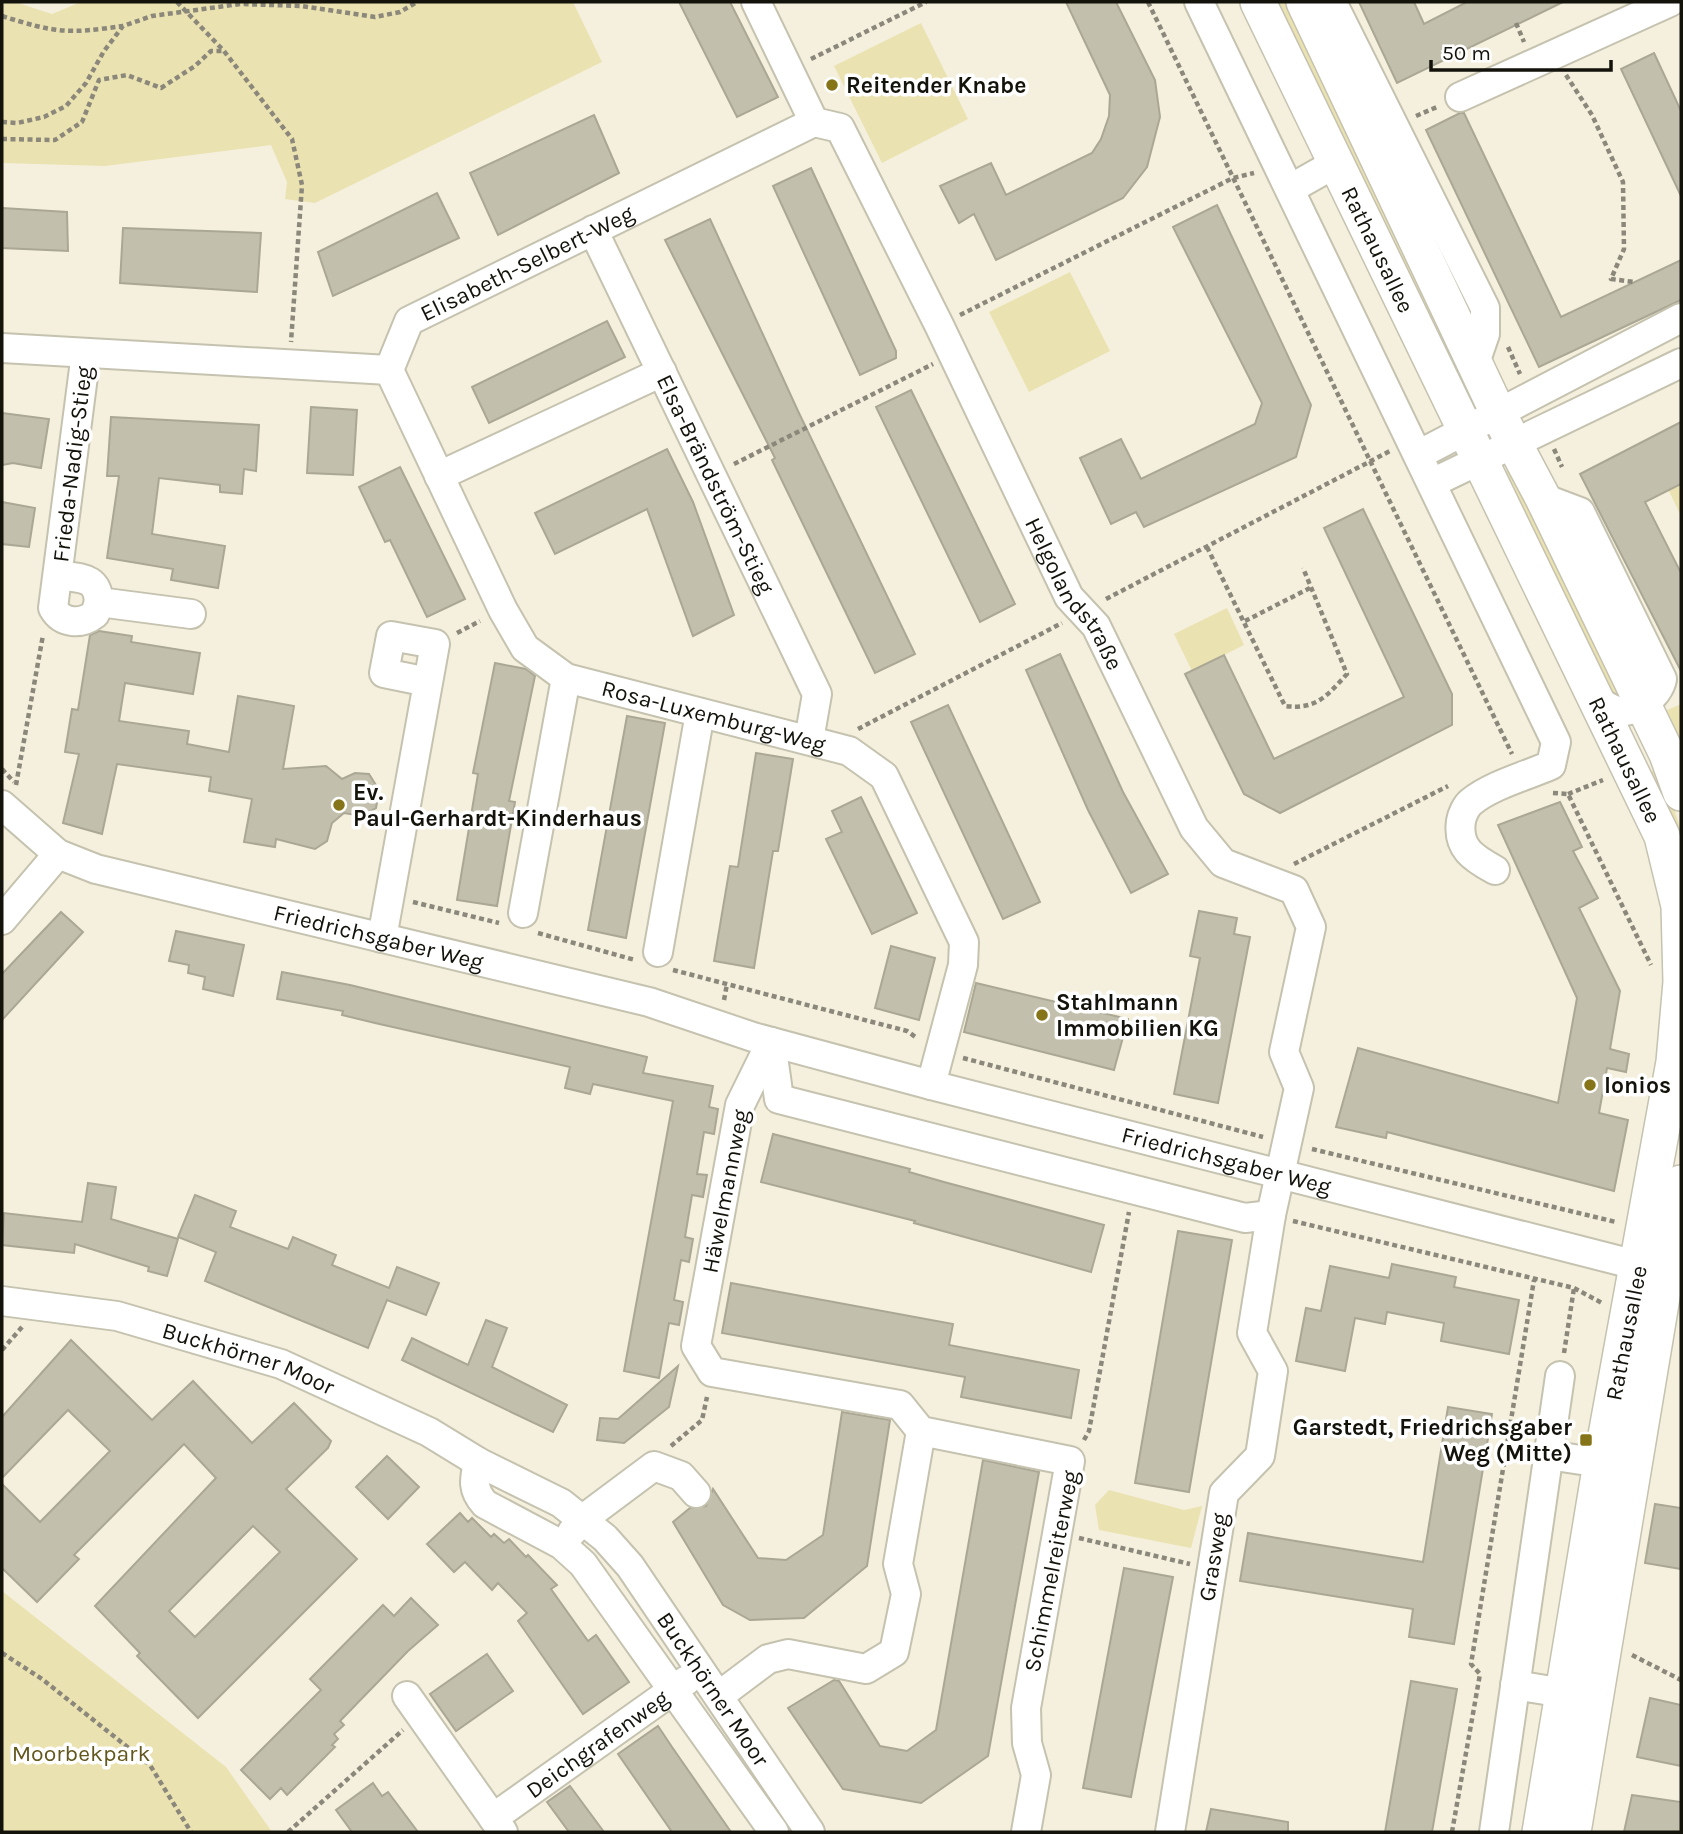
<svg xmlns="http://www.w3.org/2000/svg" width="1683" height="1834" font-family="Karla,sans-serif">
	<style>
		.green { fill: #ebe2b1 }
		.building { fill: #c2bfac; stroke: #aba795; stroke-width: 2; fill-rule: evenodd }
		.lines { fill: none; stroke-linecap: round; stroke-linejoin: round }
		.minor-casing { stroke: #c5c2af; stroke-width: 32 }
		.major-casing { stroke: #c5c2af; stroke-width: 38 }
		.path { stroke: #8b887b; stroke-width: 4.5; stroke-dasharray: 5 3.5; stroke-linecap: butt }
		.minor { stroke: #fff; stroke-width: 28 }
		.major { stroke: #fff; stroke-width: 35 }
		.poi-dot { fill: #857518; stroke: #fff; stroke-width: 2.5 }
		.labels { text-anchor: middle; stroke-width: 7; stroke-linejoin: round; paint-order: stroke }
		.poi-label { font-size: 23px; font-weight: bold; fill: #13120b; stroke: #fff; text-anchor: start }
		.street-label { font-size: 23px; fill: #13120b; stroke: #fff }
		.park-label { font-size: 23px; fill: #62571c; stroke: #fff }
	</style>
	<rect width="100%" height="100%" fill="#f4f0dd"/>
	<g class="green">
		<path d="M2,2h13l37,12 29,-12h492l29,60 -287,141 -30,-4 2,-17 -16,-37 -166,21 -103,-3z"/>
		<path d="M1271,2h23l183,385 -12,6 -77,-166 -12,-9z"/>
		<path d="M921,23l47,96 -86,44 -48,-97z"/>
		<path d="M1070,272l40,79 -81,41 -40,-80z"/>
		<path d="M1510,470l117,231 -13,-5 -9,-9 -101,-216z"/>
		<path d="M1681,483v33l-13,-27z"/>
		<path d="M1227,608l17,37 -52,26 -18,-37z"/>
		<path d="M1681,704v42l-16,-35z"/>
		<path d="M1660,768l21,62v49l-39,-104z"/>
		<path d="M1109,1490l75,20 18,-4 -11,42 -92,-18 -4,-25z"/>
		<path d="M2,1591l224,176 46,65h-270z"/>
	</g>
	<g class="building">
		<path d="M679,2h51l48,95 -41,20z"/>
		<path d="M1066,2h50l39,78 5,37 -13,50 -24,31 -127,62 -22,-46 -15,9 -19,-37 51,-23 15,32 86,-42 9,-14 8,-23 1,-21z"/>
		<path d="M1359,2h55l10,22 43,-22h96l-166,81z"/>
		<path d="M1654,53l27,58v85l-60,-127z"/>
		<path d="M1460,113h4l97,204 120,-57v40l-142,67 -113,-237z"/>
		<path d="M594,115l25,58 -121,62 -28,-62z"/>
		<path d="M811,168l85,183v7l-36,17 -87,-189z"/>
		<path d="M437,193l22,45 -126,58 -15,-44z"/>
		<path d="M1217,205l94,200 -15,52 -152,70 -8,-15 -25,12 -31,-66 41,-19 20,40 114,-55 7,-21 -89,-176z"/>
		<path d="M2,208l65,4 1,39 -66,-3z"/>
		<path d="M710,219l88,192 117,243 -40,19 -103,-213 3,-2 -110,-218z"/>
		<path d="M123,228l138,5 -4,59 -137,-9z"/>
		<path d="M607,321l18,36 -136,66 -17,-36z"/>
		<path d="M911,390l104,214 -35,18 -104,-215z"/>
		<path d="M311,407l46,3 -4,65 -46,-2z"/>
		<path d="M2,413l47,6 -8,49 -28,-5 -11,2z"/>
		<path d="M111,417l148,8 -3,46 -12,-2 -2,25 -22,-2v-7l-61,-7 -7,56 73,12 -7,42 -47,-8 2,-11 -66,-11 12,-82h-12z"/>
		<path d="M1681,422v62l-36,18 36,71v98l-101,-197z"/>
		<path d="M667,449l26,53 41,113 -41,21 -46,-127 -92,45 -20,-41z"/>
		<path d="M400,467l65,132 -38,18 -37,-77 -5,2 -26,-55z"/>
		<path d="M2,502l33,6 -6,39 -27,-3z"/>
		<path d="M1363,509l89,185v31l-172,88 -36,-19 -59,-120 39,-19 50,104 130,-62 -80,-169z"/>
		<path d="M99,631l33,5 -1,6 69,11 -7,41 -68,-11 -6,38 70,10 -2,13 42,8 9,-56 56,10 -11,63 43,-3 16,13 13,-6 14,1 10,16 -3,18 -14,8 -18,-3 -12,10 -5,18 -12,8 -39,-10 -1,8 -31,-5 8,-43 -43,-8 2,-14 -94,-13 -15,70 -39,-11 16,-69 -14,-2 7,-43 6,1 12,-75z"/>
		<path d="M1060,654l63,138 45,82 -37,19 -43,-83 -62,-140z"/>
		<path d="M495,663l31,6 9,7 -26,125 6,1 -18,104 -40,-6 21,-126 -5,-1z"/>
		<path d="M948,705l92,197 -37,17 -92,-197z"/>
		<path d="M627,716l38,7 -39,215 -38,-8z"/>
		<path d="M756,753l37,6 -15,92h-5l-19,117 -40,-7 16,-95 8,1z"/>
		<path d="M861,797l56,116 -45,21 -46,-95 16,-7 -10,-21z"/>
		<path d="M1560,802l22,45 -9,4 25,47 -19,10 41,83 -10,58 19,5 -3,18 -19,-4 -8,45 29,7 -14,71 -227,-59 -1,6 -50,-11 22,-79 200,55 19,-105 -79,-173z"/>
		<path d="M1199,911l38,7 -3,16 16,3 -32,166 -44,-9 26,-136 -10,-2z"/>
		<path d="M61,912l22,20 -81,88v-46z"/>
		<path d="M176,931l68,14 -11,51 -30,-7 2,-12 -17,-4 1,-8 -20,-4z"/>
		<path d="M891,946l44,12 -16,62 -44,-12z"/>
		<path d="M282,972l68,13 297,72 -4,16 70,13 -4,21 9,2 -4,25 -10,-2 -7,42 10,1 -4,22 -11,-2 -7,42 8,2 -4,23 -8,-2 -7,40 9,2 -4,23 -10,-2 -10,55 -35,-7 49,-270 -80,-17 -3,10 -25,-6 5,-21 -195,-44 -33,-8 1,-4 -66,-12z"/>
		<path d="M976,983l152,36 -14,51 -150,-38z"/>
		<path d="M773,1134l137,35 -1,3 35,10 160,43 -13,47 -177,-49 1,-2 -154,-39z"/>
		<path d="M88,1183l28,4 -5,32 67,20 -11,37 -19,-5 1,-4 -74,-23 -1,9 -72,-8 2,-32 78,9z"/>
		<path d="M195,1195l41,16 -6,16 58,22 5,-12 43,18 -4,10 57,23 8,-21 42,16 -13,32 -39,-15 -19,48 -163,-67 11,-29 -38,-15z"/>
		<path d="M1178,1231l54,9 -43,252 -54,-9z"/>
		<path d="M1392,1264l64,13 -2,10 65,13 -10,54 -68,-13 3,-18 -57,-11 -2,12 -30,-6 -10,53 -49,-10 10,-53 15,3 9,-45 59,12z"/>
		<path d="M731,1283l222,41 -4,21 130,25 -8,48 -110,-21 4,-20 -243,-44z"/>
		<path d="M486,1320l21,8 -15,39 75,38 -14,27 -151,-72 10,-22 56,27z"/>
		<path d="M71,1340l81,80 41,-39 59,62 42,-40 37,38 -3,7 -42,41 71,70 -159,159 -61,-62 3,-3 -45,-47 121,-128 -32,-34 -110,111 5,4 -42,43 -35,-34v-84l38,38 70,-71 -42,-41 -66,68v-61zM253,1526l27,26 -85,85 -26,-26z"/>
		<path d="M678,1366l-9,41 -45,36 -27,-3 3,-22 18,1z"/>
		<path d="M1448,1407l44,7 -38,230 -45,-7 4,-28 -173,-28 8,-48 175,29z"/>
		<path d="M842,1412l48,8 -23,146 -63,52 -54,2 -27,-15 -50,-83 17,-14 16,-2 7,-17 45,69 28,2 37,-25z"/>
		<path d="M387,1456l32,31 -31,32 -32,-32z"/>
		<path d="M983,1460l56,12 -51,284 -67,47 -78,-14 -55,-81 46,-28 5,1 41,65 27,5 29,-21z"/>
		<path d="M1655,1504l26,4v61l-36,-6z"/>
		<path d="M460,1513l8,9 4,-4 19,19 3,-3 10,9 5,-4 17,18 2,-2 29,30 -6,4 37,52 8,-6 33,47 -46,32 -65,-93 9,-8 -29,-30 -6,7 -27,-28 -11,10 -27,-28z"/>
		<path d="M1124,1568l49,9 -42,220 -48,-9z"/>
		<path d="M411,1598l27,27 -30,26 -68,70 4,4 -10,9 4,5 -6,6 3,2 -48,48 -6,-7 -11,11 -29,-29 80,-80 -11,-11 73,-74 11,11z"/>
		<path d="M487,1654l26,37 -57,40 -26,-37z"/>
		<path d="M1411,1681l46,8 -25,143h-47z"/>
		<path d="M1650,1698l31,7v61l-44,-9z"/>
		<path d="M658,1726l14,21 59,85h-59l-54,-78z"/>
		<path d="M373,1783l9,13 6,-4 30,40h-66l-16,-22z"/>
		<path d="M570,1786l34,46h-35l-22,-30z"/>
		<path d="M1632,1795l49,7v30h-57z"/>
		<path d="M1211,1809l77,13v10h-82z"/>
	</g>
	<g class="lines">
		<defs>
			<g id="minor">
				<path id="s1" d="M756,2l58,120 26,6 99,197 130,272 27,29 98,202 29,35 71,27 17,37 -27,125 15,36 -28,127 -19,118 21,38 -13,85 -36,37 -54,339"/>
				<path d="M1199,2l357,740 -5,23c-25,11 -59,20 -80,37 -5,4 -9,13 -10,19 -4,27 12,37 34,49"/>
				<path d="M1332,2l153,306v26l-10,29"/>
				<path d="M1460,97l210,-95"/>
				<path d="M1290,189l46,-26"/>
				<path id="s2" d="M593,230l224,464 -8,46"/>
				<path id="s3" d="M2,348l387,22 20,-49 405,-199"/>
				<path d="M86,353l-33,255c9,16 28,17 42,6l4,-12"/>
				<path id="s4" d="M389,370l114,240 22,38 41,30 283,73 35,25 80,166 -1,23 -32,120"/>
				<path d="M1418,455l263,-137"/>
				<path d="M439,476l223,-104"/>
				<path d="M1432,483l249,-120"/>
				<path d="M1543,498l37,14 82,167c-3,17 -28,37 -47,31 -7,-2 -14,-8 -20,-11"/>
				<path d="M58,575c22,4 39,0 41,27l92,12"/>
				<path id="s5" d="M2,805l56,49 38,15 553,133 104,35 178,48 725,185"/>
				<path d="M523,913l43,-235"/>
				<path d="M2,920l56,-66"/>
				<path d="M382,938l53,-294 -44,-8 -7,37 44,9"/>
				<path d="M658,952l42,-239"/>
				<path d="M771,1042l-31,63 -44,241 16,26 188,33 21,26 149,30 -44,247 1,35 9,32 -10,57"/>
				<path d="M771,1042l8,57 466,119 26,-3"/>
				<path id="s6" d="M2,1301l115,15 164,48 148,68 49,30 83,41 44,35 25,28 180,266"/>
				<path d="M1548,1455l53,8"/>
				<path d="M478,1462c-4,18 -6,28 7,42l77,41 21,19 191,268"/>
				<path d="M572,1532l11,-13 71,-53 27,10 15,17"/>
				<path d="M1515,1685l67,11"/>
				<path d="M720,1695l48,-36 20,-5 78,15 28,-17 12,-58 -8,-30 23,-133"/>
				<path d="M407,1696l96,136"/>
				<path id="s7" d="M493,1818l194,-138"/>
				<path d="M1494,1832l66,-456"/>
			</g>
			<g id="major">
				<path id="s8" d="M1258,2l404,834 17,70 2,76 -7,80 -73,401 -61,369"/>
				<path d="M1304,2l195,413 44,83 124,256 14,39"/>
				<path d="M1573,1832l108,-649"/>
			</g>
		</defs>
		<use href="#minor" class="minor-casing"/>
		<use href="#major" class="major-casing"/>
		<g class="path">
			<path d="M177,2l47,49 68,88 10,46 -11,157"/>
			<path d="M1148,2l364,752"/>
			<path d="M2,16c54,17 65,18 121,10"/>
			<path d="M1516,23l8,19"/>
			<path d="M811,59l115,-57"/>
			<path d="M1566,75l26,40 31,67 1,67 -13,30 23,3"/>
			<path d="M1416,116l21,-9"/>
			<path d="M2,122l15,1 27,-6 22,-11 20,-23 18,-32 19,-25 29,-10 88,-12 62,2 73,11 25,-5 17,-10"/>
			<path d="M2,139l53,1 27,-18 17,-42 28,-5 34,13 34,-22 16,-15h12"/>
			<path d="M960,315l273,-137 21,-5"/>
			<path d="M1508,347l12,27"/>
			<path d="M1554,449l8,18"/>
			<path d="M734,464l199,-100"/>
			<path d="M1207,547l78,159c31,4 42,-10 62,-32l-44,-106"/>
			<path d="M1106,599l284,-148"/>
			<path d="M1245,621l65,-33"/>
			<path d="M457,633l23,-12"/>
			<path d="M858,729l204,-106"/>
			<path d="M2,769l12,13"/>
			<path d="M16,785l27,-150"/>
			<path d="M1553,793l15,1 83,171"/>
			<path d="M1568,794l35,-14"/>
			<path d="M1294,864l154,-78"/>
			<path d="M413,902l86,21"/>
			<path d="M538,933l97,27"/>
			<path d="M673,970l234,61 10,7"/>
			<path d="M724,1000l3,-16"/>
			<path d="M963,1058l300,79"/>
			<path d="M1312,1149l304,73"/>
			<path d="M1293,1221l281,67 28,15"/>
			<path d="M2,1350l20,-23"/>
			<path d="M1564,1353l10,-65"/>
			<path d="M1084,1440l5,-9 40,-219"/>
			<path d="M671,1446l31,-26 5,-23"/>
			<path d="M1079,1538l111,26"/>
			<path d="M2,1653l40,26 108,86 41,67"/>
			<path d="M1632,1655l49,25"/>
			<path d="M288,1832l115,-102"/>
			<path d="M1452,1832l28,-158 -9,-10 63,-384"/>
		</g>
		<use href="#minor" class="minor"/>
		<use href="#major" class="major"/>
	</g>
	<g class="poi-dot">
		<circle cx="832" cy="85" r="7"/>
		<circle cx="339" cy="805" r="7"/>
		<circle cx="1042" cy="1015" r="7"/>
		<circle cx="1590" cy="1085" r="7"/>
		<rect x="1579" y="1433" width="14" height="14" rx="3.5"/>
	</g>
	<g class="labels">
		<g class="poi-label">
			<text x="846" y="93">Reitender Knabe</text>
			<text x="353" y="800">Ev.<tspan x="353" dy="26">Paul-Gerhardt-Kinderhaus</tspan></text>
			<text x="1056" y="1010">Stahlmann<tspan x="1056" dy="26">Immobilien KG</tspan></text>
			<text x="1604" y="1093">Ionios</text>
			<text x="1572" y="1435" text-anchor="end">Garstedt, Friedrichsgaber<tspan x="1572" dy="26">Weg (Mitte)</tspan></text>
		</g>
		<g class="street-label">
			<text dy="8" stroke="none"><textPath href="#s8" startOffset="275">Rathausallee</textPath></text>
			<text dy="8" stroke="none"><textPath href="#s3" startOffset="572">Elisabeth-Selbert-Weg</textPath></text>
			<text transform="translate(72 464) rotate(-83)" y="8">Frieda-Nadig-Stieg</text>
			<text dy="8" stroke="none"><textPath href="#s2" startOffset="282">Elsa-Brändström-Stieg</textPath></text>
			<text dy="8" stroke="none"><textPath href="#s1" startOffset="682">Helgolandstraße</textPath></text>
			<text dy="8" stroke="none"><textPath href="#s4" startOffset="513">Rosa-Luxemburg-Weg</textPath></text>
			<text dy="8" stroke="none"><textPath href="#s8" startOffset="842">Rathausallee</textPath></text>
			<text dy="8" stroke="none"><textPath href="#s5" startOffset="406">Friedrichsgaber Weg</textPath></text>
			<text dy="8" stroke="none"><textPath href="#s5" startOffset="1283">Friedrichsgaber Weg</textPath></text>
			<text transform="translate(725 1191) rotate(-79)" y="8">Häwelmannweg</text>
			<text transform="translate(1626 1333) rotate(-79)" y="8">Rathausallee</text>
			<text dy="8" stroke="none"><textPath href="#s6" startOffset="254">Buckhörner Moor</textPath></text>
			<text transform="translate(1213 1557) rotate(-81)" y="8">Grasweg</text>
			<text transform="translate(1051 1571) rotate(-79)" y="8">Schimmelreiterweg</text>
			<text dy="8" stroke="none"><textPath href="#s6" startOffset="842">Buckhörner Moor</textPath></text>
			<text dy="8" stroke="none"><textPath href="#s7" startOffset="128">Deichgrafenweg</textPath></text>
		</g>
		<g class="park-label">
			<text x="81" y="1761">Moorbekpark</text>
		</g>
	</g>
	<rect width="1683" height="1834" fill="none" stroke="#13120b" stroke-width="7"/>
	<path d="M1431 60v10h180v-10" fill="none" stroke="#13120b" stroke-width="3.5"/>
	<text x="1442" y="60" font-size="21" fill="#13120b" stroke="#ffffff" stroke-width="5" paint-order="stroke">50 m</text>
</svg>
